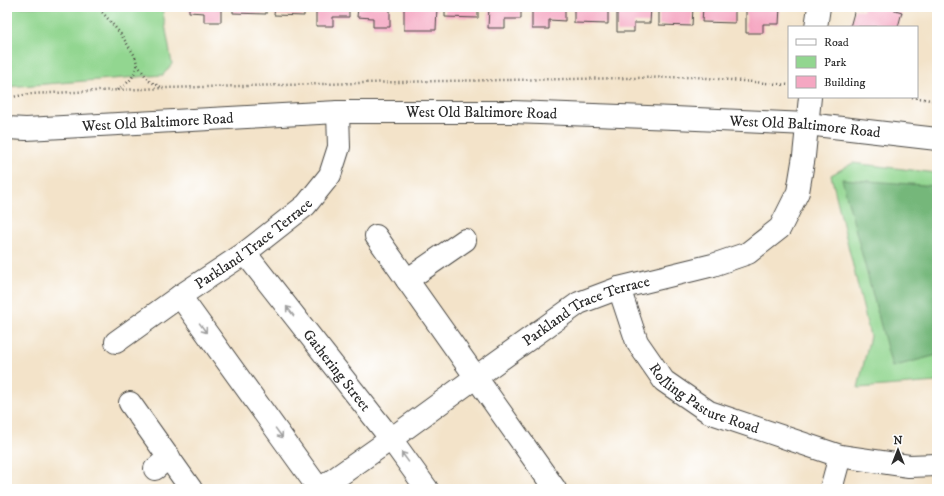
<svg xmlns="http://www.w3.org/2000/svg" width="944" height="496" font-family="'IM FELL DW Pica',serif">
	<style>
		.green { fill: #92d690; stroke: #5e805e }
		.forest { fill: #75b77a; stroke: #507152 }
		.building { fill: #f5a7c2 }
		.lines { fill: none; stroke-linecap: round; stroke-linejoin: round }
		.minor-casing { stroke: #494743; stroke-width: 24 }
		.path { stroke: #494743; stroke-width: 2.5; stroke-dasharray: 1 3; stroke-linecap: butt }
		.minor { stroke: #fff; stroke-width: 22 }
		.oneway { stroke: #a0a0a0 }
		.labels { text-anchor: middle; stroke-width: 3; stroke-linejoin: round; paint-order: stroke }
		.street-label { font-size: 15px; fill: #2b2b2b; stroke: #fff }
	</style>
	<rect width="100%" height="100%" fill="#fff"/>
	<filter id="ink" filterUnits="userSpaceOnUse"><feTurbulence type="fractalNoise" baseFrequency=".025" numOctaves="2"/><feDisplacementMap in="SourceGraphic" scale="8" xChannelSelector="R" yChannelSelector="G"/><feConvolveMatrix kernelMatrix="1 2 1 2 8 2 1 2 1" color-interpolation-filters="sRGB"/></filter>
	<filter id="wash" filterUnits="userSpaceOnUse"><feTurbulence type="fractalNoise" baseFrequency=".012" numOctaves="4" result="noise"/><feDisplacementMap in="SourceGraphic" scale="16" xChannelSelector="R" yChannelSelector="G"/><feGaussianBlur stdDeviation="0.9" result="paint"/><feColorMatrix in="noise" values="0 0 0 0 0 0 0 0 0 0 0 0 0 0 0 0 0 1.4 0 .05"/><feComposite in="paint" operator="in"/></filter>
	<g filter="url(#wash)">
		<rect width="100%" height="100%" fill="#f3e3c9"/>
		<g class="green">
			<path d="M7,7h155l10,57 -9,11 -156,12z"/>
			<path d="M853,163l84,10v209l-79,6 12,-52 -39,-161z"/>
		</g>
		<path class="forest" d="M842,179l95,7v169l-45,12z"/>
		<g id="blocks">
			<g class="building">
				<path d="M189,7h32v15h-17v-9l-15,-1z"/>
				<path d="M233,7h33v7l-33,-1z"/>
				<path d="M275,7h29v9l-30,-1z"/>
				<path d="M316,7h33v10h-16v9h-17z"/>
				<path d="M358,7h32v20h-17v-9l-16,-1z"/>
				<path d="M404,7h33l-1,23h-32z"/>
				<path d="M445,7h33v11l-33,-1z"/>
				<path d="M489,7h32v12h-16v9h-17z"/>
				<path d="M532,7h33v14l-16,-1v9h-17z"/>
				<path d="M574,7h34v17l-34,-1z"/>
				<path d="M617,7h34l-1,16h-16v9h-17z"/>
				<path d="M659,7h34l-1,19 -33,-1z"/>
				<path d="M703,7h32v16l-33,-1z"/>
				<path d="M746,7h34l-1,17h-16v9h-17z"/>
				<path d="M864,7h21l17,5 -4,15h-48l5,-18 8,2z"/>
			</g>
		</g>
	</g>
	<g filter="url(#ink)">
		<use href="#blocks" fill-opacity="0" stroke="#494743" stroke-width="1"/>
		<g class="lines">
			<defs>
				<g id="minor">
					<path d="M816,27l3,-20"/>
					<path id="s1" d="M7,128l19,1 312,-17h175l161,6 133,6 130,15"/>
					<path d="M376,236l179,253"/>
					<path id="s2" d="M245,253l146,186 36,50"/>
					<path d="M407,280l58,-40"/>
					<path id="s3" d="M619,288l18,54 27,39 45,31 131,44 69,10 28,-1"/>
					<path d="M180,296l139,193"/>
					<path id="s4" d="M116,342l64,-46 65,-43 61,-48 24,-30 9,-28 -1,-35"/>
					<path d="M130,403l61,86"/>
					<path d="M155,469l14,-12"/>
					<path id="s5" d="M320,489l71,-50 85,-62 103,-74 40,-15 94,-23 35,-12 32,-25 18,-36 6,-36 6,-59"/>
					<path d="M831,489l9,-33"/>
				</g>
			</defs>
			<use href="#minor" class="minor-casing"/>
			<g class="path">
				<path d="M96,7l7,6 17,20 15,23 2,8 12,17 14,7"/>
				<path d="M117,90c13,-9 16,-10 20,-26"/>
				<path d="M912,97l25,4"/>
				<path d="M7,98l22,-4 135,-6 276,-7 255,-4 94,8"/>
			</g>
			<use href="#minor" class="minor"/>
		</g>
		<defs><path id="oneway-shaft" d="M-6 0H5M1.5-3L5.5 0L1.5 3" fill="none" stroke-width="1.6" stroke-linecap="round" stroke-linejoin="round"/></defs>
		<g class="oneway">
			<use href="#oneway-shaft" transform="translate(290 311) rotate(-128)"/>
			<use href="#oneway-shaft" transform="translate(203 328) rotate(54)"/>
			<use href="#oneway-shaft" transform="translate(279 433) rotate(54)"/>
			<use href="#oneway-shaft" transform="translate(405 457) rotate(-126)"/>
		</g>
	</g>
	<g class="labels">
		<g class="street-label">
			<text dy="5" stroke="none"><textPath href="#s1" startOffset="475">West Old Baltimore Road</textPath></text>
			<text dy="5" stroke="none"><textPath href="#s1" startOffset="151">West Old Baltimore Road</textPath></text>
			<text dy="5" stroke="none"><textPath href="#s1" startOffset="799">West Old Baltimore Road</textPath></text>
			<text dy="5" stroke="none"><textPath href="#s4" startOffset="169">Parkland Trace Terrace</textPath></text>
			<text dy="5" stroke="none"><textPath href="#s5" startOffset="322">Parkland Trace Terrace</textPath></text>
			<text dy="5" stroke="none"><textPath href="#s2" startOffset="149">Gathering Street</textPath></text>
			<text dy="5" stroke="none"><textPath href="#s3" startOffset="148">Rolling Pasture Road</textPath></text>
		</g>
	</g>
	<rect width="944" height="496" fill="none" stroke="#fff" stroke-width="24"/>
	<rect x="788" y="26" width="130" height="72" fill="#ffffff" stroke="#aaaaaa"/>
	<rect x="796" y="39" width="20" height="6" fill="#ffffff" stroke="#aaaaaa"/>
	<text x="824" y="46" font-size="12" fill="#2b2b2b">Road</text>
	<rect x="796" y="56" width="20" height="12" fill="#92d690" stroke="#aaaaaa"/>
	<text x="824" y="66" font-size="12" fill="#2b2b2b">Park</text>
	<rect x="796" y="76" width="20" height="12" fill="#f5a7c2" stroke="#aaaaaa"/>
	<text x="824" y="86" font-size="12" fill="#2b2b2b">Building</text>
	<g transform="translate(898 450)" stroke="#ffffff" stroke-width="3" paint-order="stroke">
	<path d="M0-3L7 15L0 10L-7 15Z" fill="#2b2b2b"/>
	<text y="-6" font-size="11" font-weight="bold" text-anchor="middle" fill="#2b2b2b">N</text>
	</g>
</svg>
